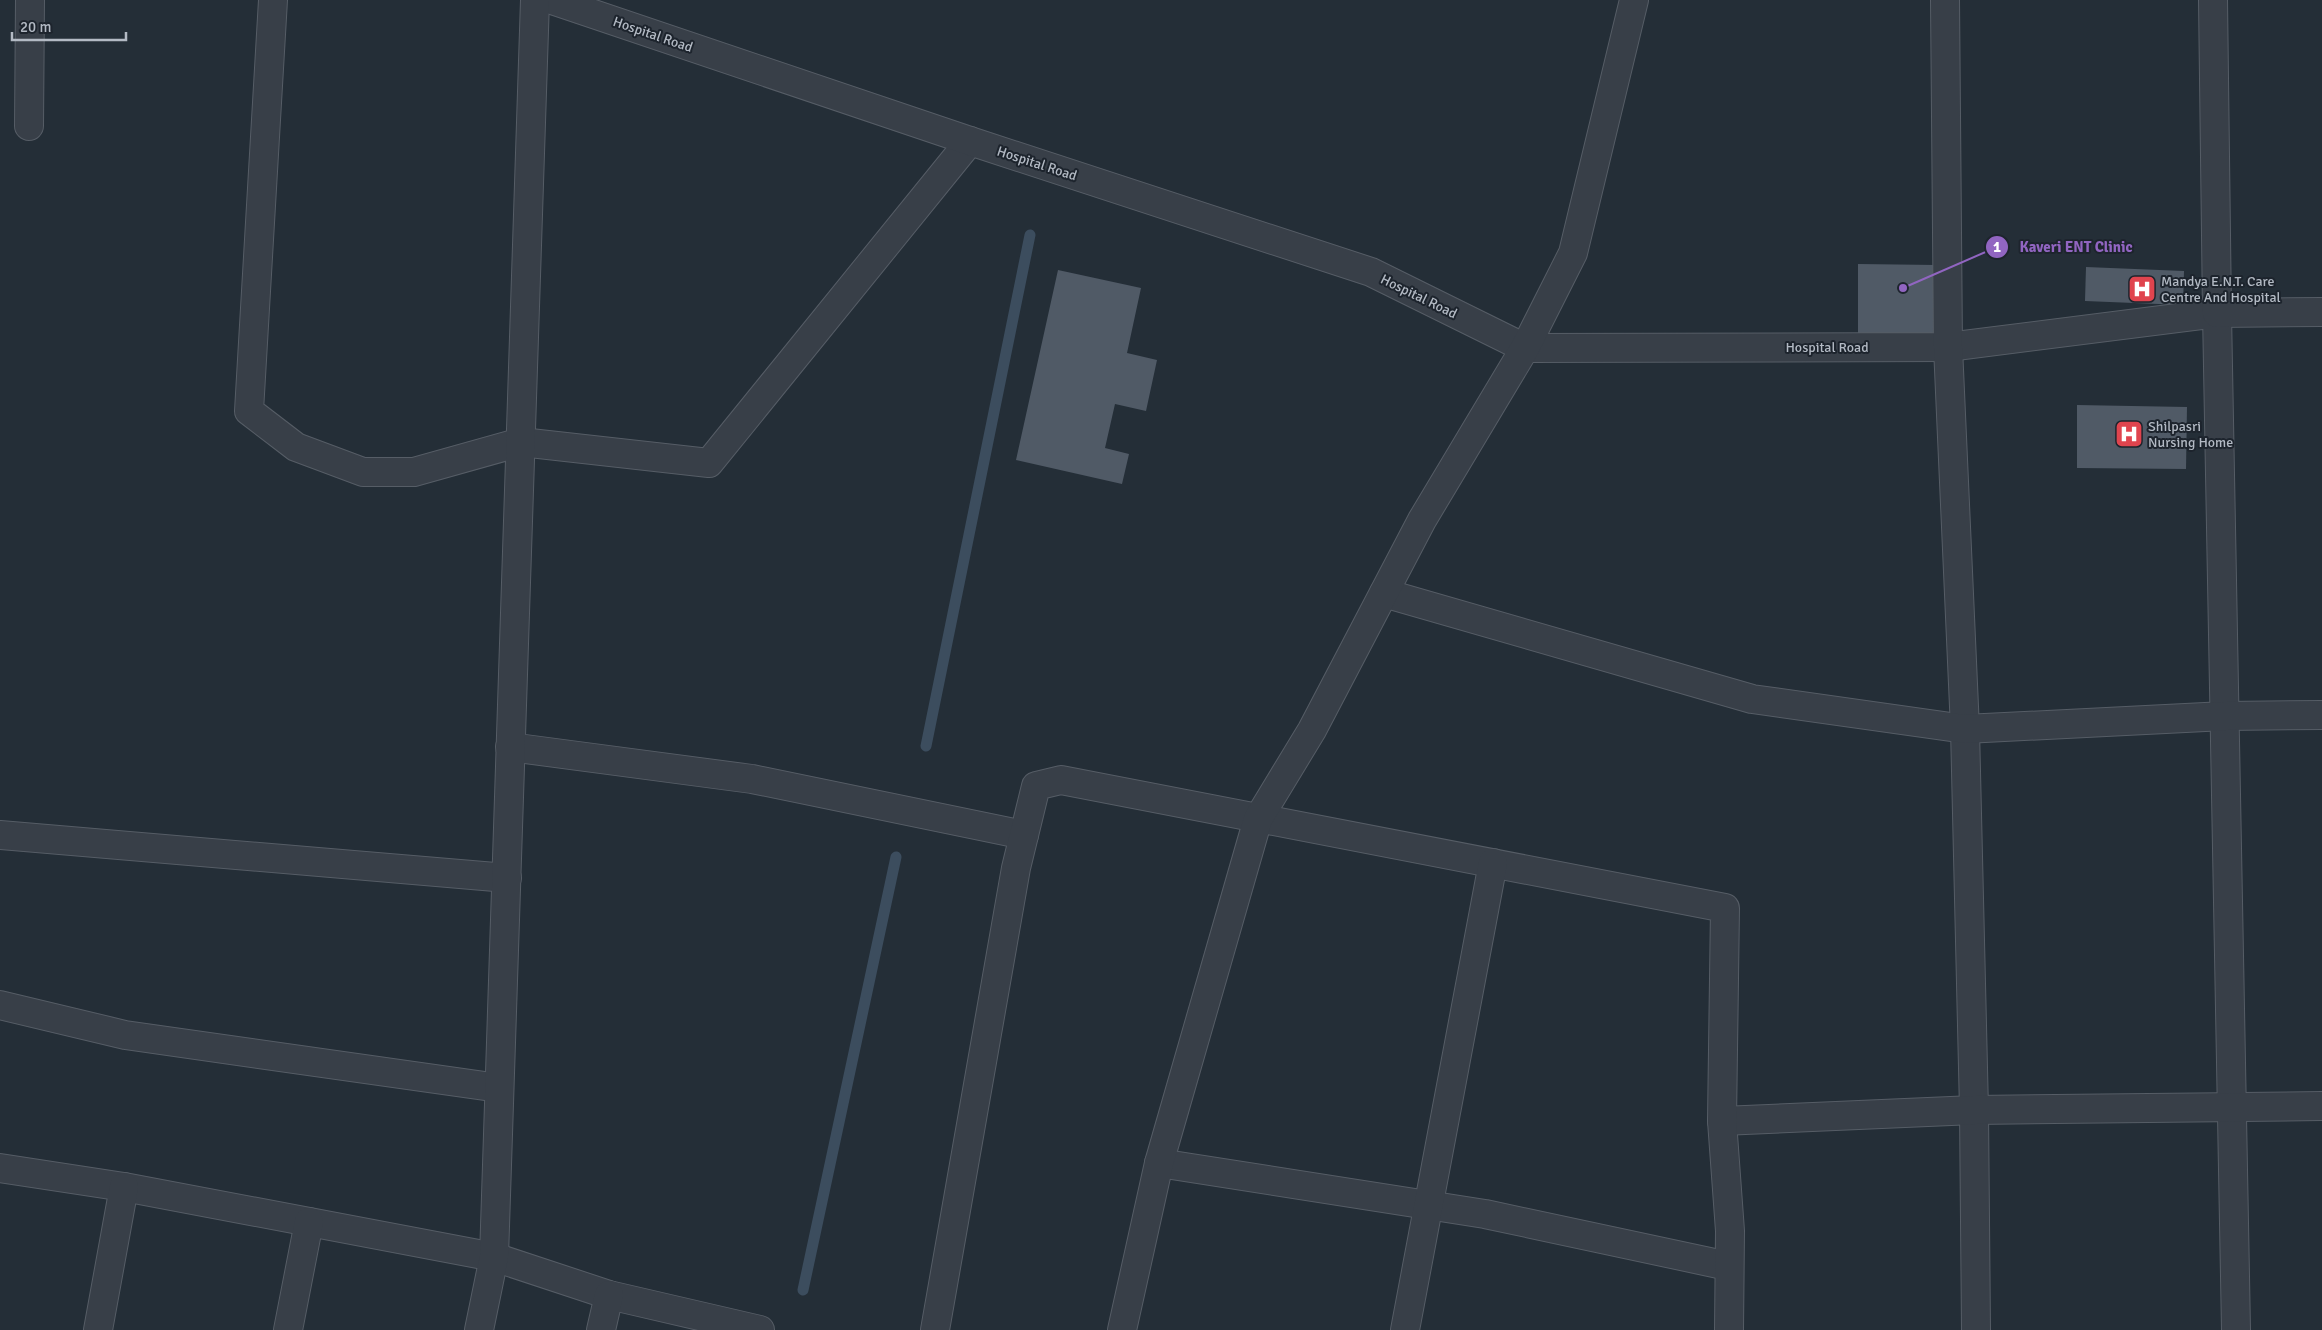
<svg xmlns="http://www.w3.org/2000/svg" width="2322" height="1330" font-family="Signika,sans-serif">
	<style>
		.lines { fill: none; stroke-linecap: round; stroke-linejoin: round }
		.stream { stroke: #3c4d5e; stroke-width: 11 }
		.building { fill: #505a66 }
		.minor-casing { stroke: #565d66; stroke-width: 30 }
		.tertiary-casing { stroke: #565d66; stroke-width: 30 }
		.minor { stroke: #383f48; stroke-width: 28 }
		.tertiary { stroke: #383f48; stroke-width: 28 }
		.labels { text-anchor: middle; stroke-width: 4; stroke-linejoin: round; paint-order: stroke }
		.street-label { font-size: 14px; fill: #b3bac4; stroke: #1d242d }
		.poi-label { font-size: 14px; fill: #b3bac4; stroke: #1d242d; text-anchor: start }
		.leader { fill: none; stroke: #9165c1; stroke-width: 2 }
		.callout-dot { fill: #9165c1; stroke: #1d242d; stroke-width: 2 }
		.mark-label { font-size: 15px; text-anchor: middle; font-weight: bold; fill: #fff }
		.callout-label { font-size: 15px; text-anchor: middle; font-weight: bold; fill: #9165c1; stroke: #1d242d; stroke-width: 4; stroke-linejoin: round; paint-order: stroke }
	</style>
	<rect width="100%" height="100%" fill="#242e37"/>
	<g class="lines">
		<g class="stream">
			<path d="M926,746l104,-511"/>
			<path d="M803,1290l93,-433"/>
		</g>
	</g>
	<g class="building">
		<path d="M1858,264l79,1 -2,74 -77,-1z"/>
		<path d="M2086,267l98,4 -1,34 -98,-4z"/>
		<path d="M1058,270l83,18 -14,65 30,7 -11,51 -31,-7 -10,44 24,6 -7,30 -106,-24z"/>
		<path d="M2077,405l110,2 -1,62 -109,-1z"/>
	</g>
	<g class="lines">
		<defs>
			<g id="minor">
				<path d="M273,0l-24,411 47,36 67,25h51l107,-30 188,21 261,-322"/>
				<path d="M552,0l418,141 401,131 154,76 423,-1 269,-34 19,1017"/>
				<path d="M1945,0l3,347 17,382 9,381 2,220"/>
				<path d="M29,126l1,-126"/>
				<path d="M1384,593l368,106 213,30 260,-13 97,-1"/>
				<path d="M510,747l242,32 272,56"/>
				<path d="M0,835l507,43"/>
				<path d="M0,1005l125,30 374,53"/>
				<path d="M1722,1121l252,-11 348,-4"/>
				<path d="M1159,1163l326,51 243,52"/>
				<path d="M0,1168l124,19 370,70 115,38 151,35"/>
				<path d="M98,1330l26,-143"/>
				<path d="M288,1330l21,-108"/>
				<path d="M479,1330l15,-73 41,-1257"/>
				<path d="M601,1330l8,-35"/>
				<path d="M935,1330l81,-462 20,-82 25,-6 664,128 -3,213 8,110 -1,99"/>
				<path d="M1122,1330l37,-167 99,-344 54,-89 110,-210 103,-172 48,-95 61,-253"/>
				<path d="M1405,1330l88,-467"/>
			</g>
			<path id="tertiary" d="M2213,0l4,313 105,-1"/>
		</defs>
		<use href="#minor" class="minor-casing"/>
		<use href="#tertiary" class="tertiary-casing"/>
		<use href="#minor" class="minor"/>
		<use href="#tertiary" class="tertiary"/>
	</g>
	<defs>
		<symbol id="hospital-square" viewBox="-11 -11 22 22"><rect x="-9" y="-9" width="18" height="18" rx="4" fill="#e0444e" stroke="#1d242d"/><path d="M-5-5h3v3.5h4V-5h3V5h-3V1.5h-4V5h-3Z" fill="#fff"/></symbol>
	</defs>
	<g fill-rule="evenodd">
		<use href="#hospital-square" x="2126" y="273" width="32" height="32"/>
		<use href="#hospital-square" x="2113" y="418" width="32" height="32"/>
	</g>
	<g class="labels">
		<g class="street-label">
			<text transform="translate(653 34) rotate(19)" y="5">Hospital Road</text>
			<text transform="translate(1037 163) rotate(18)" y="5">Hospital Road</text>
			<text transform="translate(1419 296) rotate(26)" y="5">Hospital Road</text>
			<text x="1827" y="352">Hospital Road</text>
		</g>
		<g class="poi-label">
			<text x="2161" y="286">Mandya E.N.T. Care<tspan x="2161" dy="16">Centre And Hospital</tspan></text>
			<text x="2148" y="431">Shilpasri<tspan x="2148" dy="16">Nursing Home</tspan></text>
		</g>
	</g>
	<path class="leader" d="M1903 288L1997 247"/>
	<g class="callout-dot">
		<circle cx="1903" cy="288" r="5"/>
		<circle cx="1997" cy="247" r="12"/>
	</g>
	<g class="mark-label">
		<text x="1997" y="252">1</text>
	</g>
	<g class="callout-label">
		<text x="2076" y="252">Kaveri ENT Clinic</text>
	</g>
	<path d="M12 32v8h114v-8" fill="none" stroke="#b3bac4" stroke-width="2.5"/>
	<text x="20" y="32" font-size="15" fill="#b3bac4" stroke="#1d242d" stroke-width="4" paint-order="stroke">20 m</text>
</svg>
